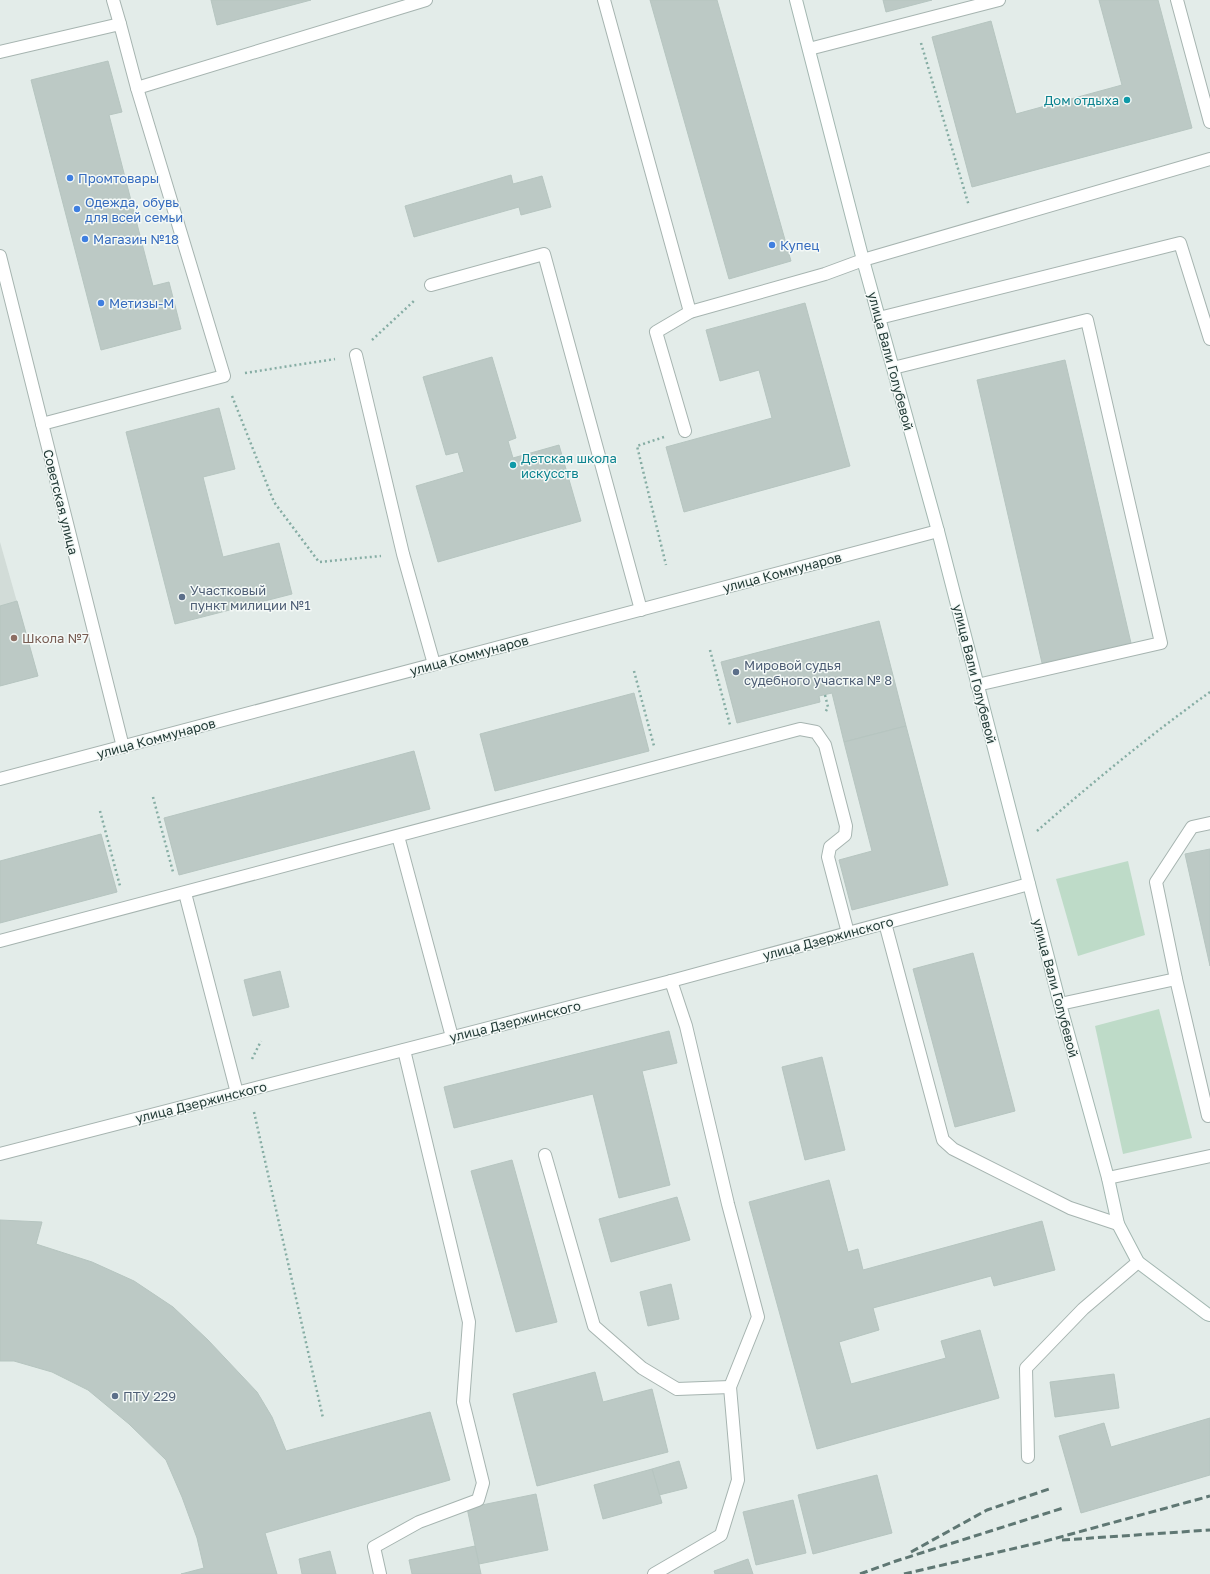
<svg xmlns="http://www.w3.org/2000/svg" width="1210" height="1574" font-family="'Golos Text',sans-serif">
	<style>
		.built { fill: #d2dcd8 }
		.green { fill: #bedbc8 }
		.building { fill: #bcc9c5; stroke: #b6c5c0 }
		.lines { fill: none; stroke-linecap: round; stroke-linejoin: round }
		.lane-casing { stroke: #a6b4b0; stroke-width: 14 }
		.street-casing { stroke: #a6b4b0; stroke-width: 14 }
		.secondary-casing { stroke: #a3b7b1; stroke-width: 14 }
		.path { stroke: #86ada4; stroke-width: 2.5; stroke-dasharray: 2 3; stroke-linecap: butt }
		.lane { stroke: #fff; stroke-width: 12 }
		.street { stroke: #fff; stroke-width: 12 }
		.secondary { stroke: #fff; stroke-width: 12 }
		.rail { stroke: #5f7773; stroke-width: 3; stroke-dasharray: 8 4; stroke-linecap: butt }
		.culture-dot { fill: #0f9aa8; stroke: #f4f9f7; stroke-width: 1.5 }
		.shop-dot { fill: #3f7fe0; stroke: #f4f9f7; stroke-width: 1.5 }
		.service-dot { fill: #5c6f8a; stroke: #f4f9f7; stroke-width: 1.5 }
		.education-dot { fill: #8d6e63; stroke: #f4f9f7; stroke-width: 1.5 }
		.labels { text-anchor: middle; stroke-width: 3; stroke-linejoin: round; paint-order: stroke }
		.culture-label { font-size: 13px; fill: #0d838f; stroke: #f4f9f7; text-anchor: end }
		.shop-label { font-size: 13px; fill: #366cbe; stroke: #f4f9f7; text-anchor: start }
		.street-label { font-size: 13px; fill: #243c38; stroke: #f4f9f7 }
		.service-label { font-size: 13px; fill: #4e5e75; stroke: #f4f9f7; text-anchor: start }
		.education-label { font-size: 13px; fill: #785e54; stroke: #f4f9f7; text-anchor: start }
	</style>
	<rect width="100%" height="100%" fill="#e3ece9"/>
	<path class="built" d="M0,542l38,134 -38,10z"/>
	<g class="green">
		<path d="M1128,861l17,74 -67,21 -22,-77z"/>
		<path d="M1159,1009l33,129 -69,16 -28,-128z"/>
	</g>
	<g class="building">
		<path d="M211,0h100l-94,25z"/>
		<path d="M650,0h67l74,261 -62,18z"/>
		<path d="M883,0h49l-46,12z"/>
		<path d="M1099,0h59l34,128 -220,59 -40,-150 59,-16 25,93 106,-29z"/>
		<path d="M108,61l14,51 -13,3 44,171 16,-4 12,47 -80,21 -70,-270z"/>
		<path d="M511,175l2,9 29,-8 9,31 -30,8 -2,-8 -105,30 -9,-31z"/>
		<path d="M805,303l45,163 -166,46 -18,-65 106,-29 -13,-48 -39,11 -14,-51z"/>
		<path d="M492,357l24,81 -8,3 5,17 46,-13 22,76 -143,41 -22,-76 48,-14 -6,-20 -12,3 -23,-78z"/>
		<path d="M1065,360l66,283 -89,20 -65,-283z"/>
		<path d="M219,408l16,61 -32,8 20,80 56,-14 13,51 -117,30 -49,-192z"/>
		<path d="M17,601l21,75 -38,10v-80z"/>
		<path d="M879,621l27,105 -62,16 -12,-49 -13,3 1,6 -83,21 -16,-61z"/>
		<path d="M634,693l15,58 -154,40 -15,-57z"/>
		<path d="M906,726l42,159 -96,25 -13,-50 33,-9 -28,-109z"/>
		<path d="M414,751l16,58 -251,66 -15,-57z"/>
		<path d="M101,834l16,58 -117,31v-62z"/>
		<path d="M1210,849v117l-25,-112z"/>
		<path d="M973,953l42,158 -60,16 -42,-158z"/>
		<path d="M280,971l9,36 -36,9 -9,-36z"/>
		<path d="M669,1031l8,32 -35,8 28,114 -51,13 -26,-104 -139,34 -10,-41z"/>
		<path d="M822,1057l23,93 -40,10 -23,-93z"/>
		<path d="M512,1160l45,162 -41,10 -45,-161z"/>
		<path d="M829,1180l19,72 10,-3 5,21 179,-49 13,49 -61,16 -3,-10 -118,32 6,22 -40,12 12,42 95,-26 -5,-17 39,-11 19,68 -182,51 -68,-247z"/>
		<path d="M677,1197l13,43 -79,22 -12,-43z"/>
		<path d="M0,1220l42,2 -6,22 56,18 42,19 39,26 35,33 49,52 15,25 14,34 144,-39 20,68 -185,53 12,41h-96l23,-6 -7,-30 -15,-41 -16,-37 -37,-36 -41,-34 -36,-18 -38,-11h-14z"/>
		<path d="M671,1284l8,35 -31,7 -8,-34z"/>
		<path d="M595,1372l8,30 49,-13 16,63 -131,34 -24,-92z"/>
		<path d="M1114,1374l5,34 -64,9 -5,-35z"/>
		<path d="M1210,1418v57l-129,38 -22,-77 45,-13 7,24z"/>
		<path d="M679,1461l8,27 -28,7 -7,-26z"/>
		<path d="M652,1469l10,34 -59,16 -9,-34z"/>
		<path d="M877,1475l15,58 -79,21 -15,-59z"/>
		<path d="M536,1494l12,56 -69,14 -12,-56z"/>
		<path d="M793,1500l13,53 -50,12 -13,-53z"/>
		<path d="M475,1546l6,28h-69l-3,-14z"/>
		<path d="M330,1551l6,23h-34l-3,-15z"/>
		<path d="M748,1559l5,15h-38l-1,-3z"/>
	</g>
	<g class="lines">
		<defs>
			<g id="lane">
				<path d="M113,0l7,24"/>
				<path d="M604,0l86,312"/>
				<path d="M1177,0l33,122"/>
				<path d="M809,49l190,-49"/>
				<path d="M0,52l120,-28 17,64 289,-88"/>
				<path d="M431,285l113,-31 97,356"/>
				<path d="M879,318l301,-75 30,96"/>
				<path d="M356,355l47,199 31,110"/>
				<path d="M893,368l194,-48 74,323 -184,42"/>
				<path d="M42,424l182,-48 -87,-288"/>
				<path d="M685,431l-29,-99 34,-20 135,-38 38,-14 347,-101"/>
				<path d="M1210,823l-18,4 -36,55 20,97 32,137 2,-1"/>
				<path d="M398,836l54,201"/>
				<path d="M185,893l52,200"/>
				<path d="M885,923l58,217 10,9 117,59 48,16"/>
				<path d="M0,941l800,-212 16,3 9,13 21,81 -1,9 -15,12 -2,10 20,76"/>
				<path d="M1060,1004l116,-25"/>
				<path d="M545,1155l49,171 48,42 35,21 53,-2"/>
				<path d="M1108,1178l102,-22"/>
				<path d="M1028,1457l-2,-89 57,-59 55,-47"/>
				<path d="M380,1574l-6,-27 45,-25 59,-22 5,-17 -20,-81 6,-80 -65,-272"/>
				<path d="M654,1574l67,-39 17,-55 -8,-93 28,-70 -30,-113 -42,-178 -15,-45"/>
			</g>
			<g id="street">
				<path d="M0,256l123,491"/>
				<path d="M0,779l938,-248"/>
				<path d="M0,1154l671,-173 358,-97"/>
			</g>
			<path id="secondary" d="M796,0l67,260 75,271 122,473 48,174 10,46 20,38 69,52 3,1"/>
		</defs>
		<use href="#lane" class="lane-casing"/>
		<use href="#street" class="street-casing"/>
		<use href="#secondary" class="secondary-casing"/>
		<g class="path">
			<path d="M921,43l48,163"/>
			<path d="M372,340l43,-40"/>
			<path d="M245,373l90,-14"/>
			<path d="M232,396l42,106 45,60 62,-6"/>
			<path d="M664,437l-27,9 29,119"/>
			<path d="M710,650l20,75"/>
			<path d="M634,671l20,75"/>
			<path d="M825,695l3,12 -3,6"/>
			<path d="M153,797l20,75"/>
			<path d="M100,811l20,75"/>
			<path d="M1037,831c56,-49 113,-96 173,-139"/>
			<path d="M252,1059l9,-18"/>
			<path d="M254,1112l69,306"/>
		</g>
		<use href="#lane" class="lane"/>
		<use href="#street" class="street"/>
		<use href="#secondary" class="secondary"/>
		<g class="rail">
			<path d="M1062,1540l148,-10"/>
			<path d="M911,1552l76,-42 65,-22"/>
			<path d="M860,1574l36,-13 167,-53"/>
			<path d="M904,1574l138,-32 168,-46"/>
		</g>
	</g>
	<g class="culture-dot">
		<circle cx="1127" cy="100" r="4"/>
		<circle cx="513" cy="465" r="4"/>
	</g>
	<g class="shop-dot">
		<circle cx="70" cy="178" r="4"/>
		<circle cx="77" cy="209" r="4"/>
		<circle cx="85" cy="239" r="4"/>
		<circle cx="772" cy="245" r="4"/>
		<circle cx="101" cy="303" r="4"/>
	</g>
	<g class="service-dot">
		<circle cx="182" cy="597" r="4"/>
		<circle cx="736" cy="672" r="4"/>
		<circle cx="115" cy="1396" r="4"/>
	</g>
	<circle class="education-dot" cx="14" cy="638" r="4"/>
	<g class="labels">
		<g class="culture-label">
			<text x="1119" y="105">Дом отдыха</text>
			<text x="521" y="463" text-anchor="start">Детская школа<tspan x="521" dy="15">искусств</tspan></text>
		</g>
		<g class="shop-label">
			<text x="78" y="183">Промтовары</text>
			<text x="85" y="207">Одежда, обувь<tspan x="85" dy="15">для всей семьи</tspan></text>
			<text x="93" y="244">Магазин №18</text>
			<text x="780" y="250">Купец</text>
			<text x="109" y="308">Метизы-М</text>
		</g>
		<g class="street-label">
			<text transform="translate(891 361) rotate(75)" y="5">улица Вали Голубевой</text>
			<text transform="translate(61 502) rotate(76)" y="5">Советская улица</text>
			<text transform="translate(782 572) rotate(-15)" y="5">улица Коммунаров</text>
			<text transform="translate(469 655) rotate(-15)" y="5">улица Коммунаров</text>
			<text transform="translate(975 674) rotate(76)" y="5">улица Вали Голубевой</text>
			<text transform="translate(156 738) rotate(-15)" y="5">улица Коммунаров</text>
			<text transform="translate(828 938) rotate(-15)" y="5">улица Дзержинского</text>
			<text transform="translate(1056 988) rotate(75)" y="5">улица Вали Голубевой</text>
			<text transform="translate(515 1021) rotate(-14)" y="5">улица Дзержинского</text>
			<text transform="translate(201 1102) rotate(-14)" y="5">улица Дзержинского</text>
		</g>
		<g class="service-label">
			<text x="190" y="595">Участковый<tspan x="190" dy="15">пункт милиции №1</tspan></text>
			<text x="744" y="670">Мировой судья<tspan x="744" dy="15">судебного участка № 8</tspan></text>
			<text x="123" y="1401">ПТУ 229</text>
		</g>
		<g class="education-label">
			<text x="22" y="643">Школа №7</text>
		</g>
	</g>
</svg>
